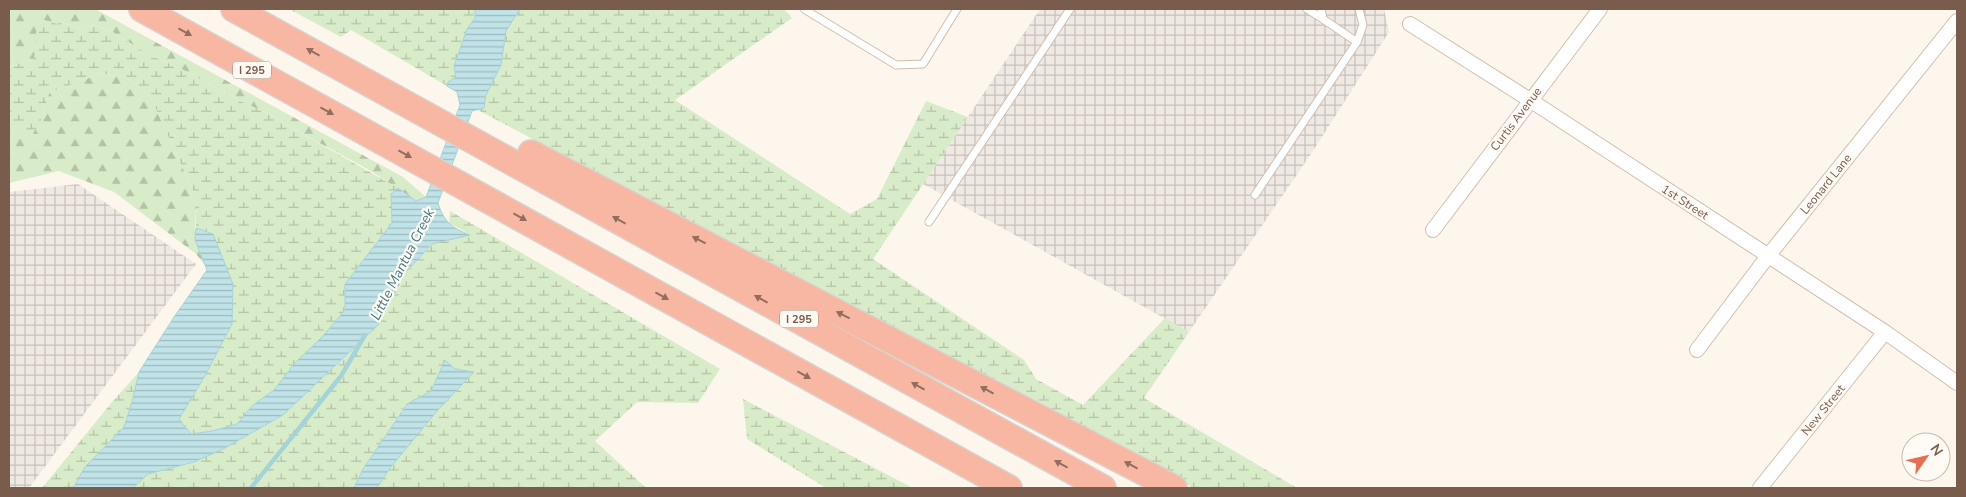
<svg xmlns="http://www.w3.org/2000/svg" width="1966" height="497" font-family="'Nunito Sans',sans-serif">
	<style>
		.industrial { fill: url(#industrial-grid) }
		.forest { fill: url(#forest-firs) }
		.wetland { fill: url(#wetland-marsh) }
		.water { fill: url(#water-rules); stroke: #a5d3da }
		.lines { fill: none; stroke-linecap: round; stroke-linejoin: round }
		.stream { stroke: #a5d3da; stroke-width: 4.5 }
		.service-casing { stroke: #d1beb0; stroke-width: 9 }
		.minor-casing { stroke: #d1beb0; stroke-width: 16 }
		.motorway-casing { stroke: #dad1cd; stroke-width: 28 }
		.service { stroke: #fff; stroke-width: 7 }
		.minor { stroke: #fff; stroke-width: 14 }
		.motorway { stroke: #f7b7a3; stroke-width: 25 }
		.oneway { fill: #936e5e }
		.labels { text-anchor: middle; stroke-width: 4.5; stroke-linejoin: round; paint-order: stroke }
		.shield { fill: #fffaf3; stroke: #a28b7f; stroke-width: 1 }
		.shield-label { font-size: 11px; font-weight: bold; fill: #7a5c4d }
		.street-label { font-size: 12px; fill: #7a5c4d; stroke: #fffaf3 }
		.water-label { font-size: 14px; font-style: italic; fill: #437c86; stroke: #fffaf3 }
	</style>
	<defs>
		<pattern id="industrial-grid" width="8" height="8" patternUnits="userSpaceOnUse" patternTransform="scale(1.25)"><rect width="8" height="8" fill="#efe9e4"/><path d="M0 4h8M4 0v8" fill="none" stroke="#c7c0bb"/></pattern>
		<pattern id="forest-firs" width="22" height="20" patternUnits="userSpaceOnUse" patternTransform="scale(1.25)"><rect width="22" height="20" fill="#d8ecc9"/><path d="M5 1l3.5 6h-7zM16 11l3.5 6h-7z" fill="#b4c2a5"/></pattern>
		<pattern id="wetland-marsh" width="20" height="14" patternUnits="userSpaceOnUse" patternTransform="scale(1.25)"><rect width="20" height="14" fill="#d8ecc9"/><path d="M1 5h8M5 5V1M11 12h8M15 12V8" fill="none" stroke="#b4c2a5"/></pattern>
		<pattern id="water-rules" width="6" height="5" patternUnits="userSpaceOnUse" patternTransform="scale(1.25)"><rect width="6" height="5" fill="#bfe3e8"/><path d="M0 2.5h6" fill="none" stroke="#a0bbbe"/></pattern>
	</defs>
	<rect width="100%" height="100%" fill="#fdf6ec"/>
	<g class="industrial">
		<path d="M1040,9h344l5,23 -78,122 -122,178 -266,-148z"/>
		<path d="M78,184l118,80 -167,224h-20v-296z"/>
	</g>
	<g class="forest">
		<path d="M9,9h86l308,168 23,20 -10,4 -45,-30 -79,-43 -21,-13 -29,-13 -64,-35 -29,-12 -38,-24 -18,-6 -15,4 -16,-7 -28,37 -23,7 -2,3z"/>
		<path d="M101,73l26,5 24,20 45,99 -1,43 11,26 -10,-12 -82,-62 -55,-21 -50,12v-71l1,8 31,1 8,-28z"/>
	</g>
	<g class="wetland">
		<path d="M289,9h186v9l-8,11 -13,37 2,11 -8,5 -1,4 -96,-56 -10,7z"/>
		<path d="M520,9h264l8,9 -117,82 175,114 27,-15 49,-98 42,16 -95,142 151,101 12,19 47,26 82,-87 24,14 -45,66 153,90h-104l-717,-379 8,-1 2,-13 15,-30 5,-34z"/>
		<path d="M42,19l15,5 5,-2 16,7 15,-4 18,6 38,24 29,12 64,35 29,13 21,13 106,60 -7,6 1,29 -47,61v26l-23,27 -28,27 -20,26 -21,15 -16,19 -25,7 -21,3 -12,-15 27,-45 26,-50 -19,-90 -17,-6v-31l-45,-99 -24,-20 -26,-5 -52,20 -8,28 -9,14 -10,-1 -12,-14 -1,-51 2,-3 23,-7 3,-34z"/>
		<path d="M450,211l270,158 -22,34 -61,-1 -42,39 51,47h-269l13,-20 47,-57 37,-39 -19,-3 -24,22 -25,13 -43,65 -9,19h-221l15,-14 46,-12 31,-14 58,-33 95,-90 27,-52 27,-29 37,-10 -20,-11z"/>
		<path d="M139,372l-7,30 -8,25 -39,40 -12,21h-31l70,-86z"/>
		<path d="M743,399l170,89h-87l-79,-49z"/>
	</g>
	<g class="water">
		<path d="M475,9h45l-14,22 -5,34 -15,30 -2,13 -12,3 -34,92c6,19 14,25 32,32l-38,9 -27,29 -27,52 -95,90 -58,33 -31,14 -46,12 -15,14h-60l12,-21 39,-40 8,-25 7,-30 35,-55 33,-47 -12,-30 1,-12 17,6 20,50 -1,40 -26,50 -27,45 12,15 21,-3 25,-7 16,-19 21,-15 20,-26 28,-27 23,-27v-26l47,-61 -1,-29 7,-6 18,13 10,-4 34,-92 -3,-13 -10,-6 1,-4 8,-5 -2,-11 13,-37 8,-11z"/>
		<path d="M445,360l10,9 19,3 -37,39 -47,57 -13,20h-23l9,-19 44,-65 24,-13z"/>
	</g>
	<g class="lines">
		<path class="stream" d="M251,488l90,-112 24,-41"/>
		<defs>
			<g id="service">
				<path d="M804,9l92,56 27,-1 34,-55"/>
				<path d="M1307,9l16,10 -2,-10"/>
				<path d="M1357,42l6,-17 -4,-16"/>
				<path d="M1255,195l102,-153 -34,-23"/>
				<path d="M929,222l141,-213"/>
			</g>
			<g id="minor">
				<path d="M1410,24l120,76 355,232 72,51"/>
				<path d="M1433,230l167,-221"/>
				<path d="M1697,350l71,-94 189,-235"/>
				<path d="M1760,488l125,-156"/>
			</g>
			<g id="motorway">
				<path d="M142,9l867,479"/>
				<path d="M234,9l869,479"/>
				<path d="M531,153l643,335"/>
			</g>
		</defs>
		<use href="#service" class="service-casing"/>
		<use href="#minor" class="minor-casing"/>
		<use href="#motorway" class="motorway-casing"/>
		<use href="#service" class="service"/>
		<use href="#minor" class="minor"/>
		<use href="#motorway" class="motorway"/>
	</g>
	<defs><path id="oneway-solid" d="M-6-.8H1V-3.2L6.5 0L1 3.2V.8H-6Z" transform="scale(1.25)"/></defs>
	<g class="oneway">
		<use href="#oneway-solid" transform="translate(185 32) rotate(29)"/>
		<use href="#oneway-solid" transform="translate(313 52) rotate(-151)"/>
		<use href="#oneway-solid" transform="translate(327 111) rotate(29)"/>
		<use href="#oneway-solid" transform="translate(405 154) rotate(29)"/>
		<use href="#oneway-solid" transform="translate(520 217) rotate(29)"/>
		<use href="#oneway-solid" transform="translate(619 220) rotate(-151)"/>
		<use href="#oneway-solid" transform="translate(699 240) rotate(-153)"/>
		<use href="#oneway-solid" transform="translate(662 296) rotate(29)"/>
		<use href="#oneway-solid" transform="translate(761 299) rotate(-151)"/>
		<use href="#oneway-solid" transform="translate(843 315) rotate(-153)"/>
		<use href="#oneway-solid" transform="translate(804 375) rotate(29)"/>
		<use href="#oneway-solid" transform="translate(918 386) rotate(-151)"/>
		<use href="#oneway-solid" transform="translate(987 390) rotate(-152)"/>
		<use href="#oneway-solid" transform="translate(1061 464) rotate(-151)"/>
		<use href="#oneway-solid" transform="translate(1131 465) rotate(-152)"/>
	</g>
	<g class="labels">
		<g class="shield">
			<rect x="233" y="61.5" width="38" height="17" rx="4"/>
			<rect x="780" y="310.5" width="38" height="17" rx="4"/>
		</g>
		<g class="shield-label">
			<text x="252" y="74">I 295</text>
			<text x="799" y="323">I 295</text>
		</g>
		<g class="street-label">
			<text transform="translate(1516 119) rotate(-53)" y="4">Curtis Avenue</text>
			<text transform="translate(1826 184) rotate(-51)" y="4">Leonard Lane</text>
			<text transform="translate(1685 202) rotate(33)" y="4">1st Street</text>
			<text transform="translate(1823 410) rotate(-51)" y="4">New Street</text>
		</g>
		<g class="water-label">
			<text transform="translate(402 264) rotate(-63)" y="5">Little Mantua Creek</text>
		</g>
	</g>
	<rect width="1966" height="497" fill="none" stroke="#7a5c4d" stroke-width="20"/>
	<g transform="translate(1926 457) rotate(56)"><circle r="24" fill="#fffaf3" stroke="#cabbb1"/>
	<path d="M0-4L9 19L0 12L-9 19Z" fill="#e76f51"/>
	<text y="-8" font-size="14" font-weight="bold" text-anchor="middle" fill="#7a5c4d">N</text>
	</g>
</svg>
